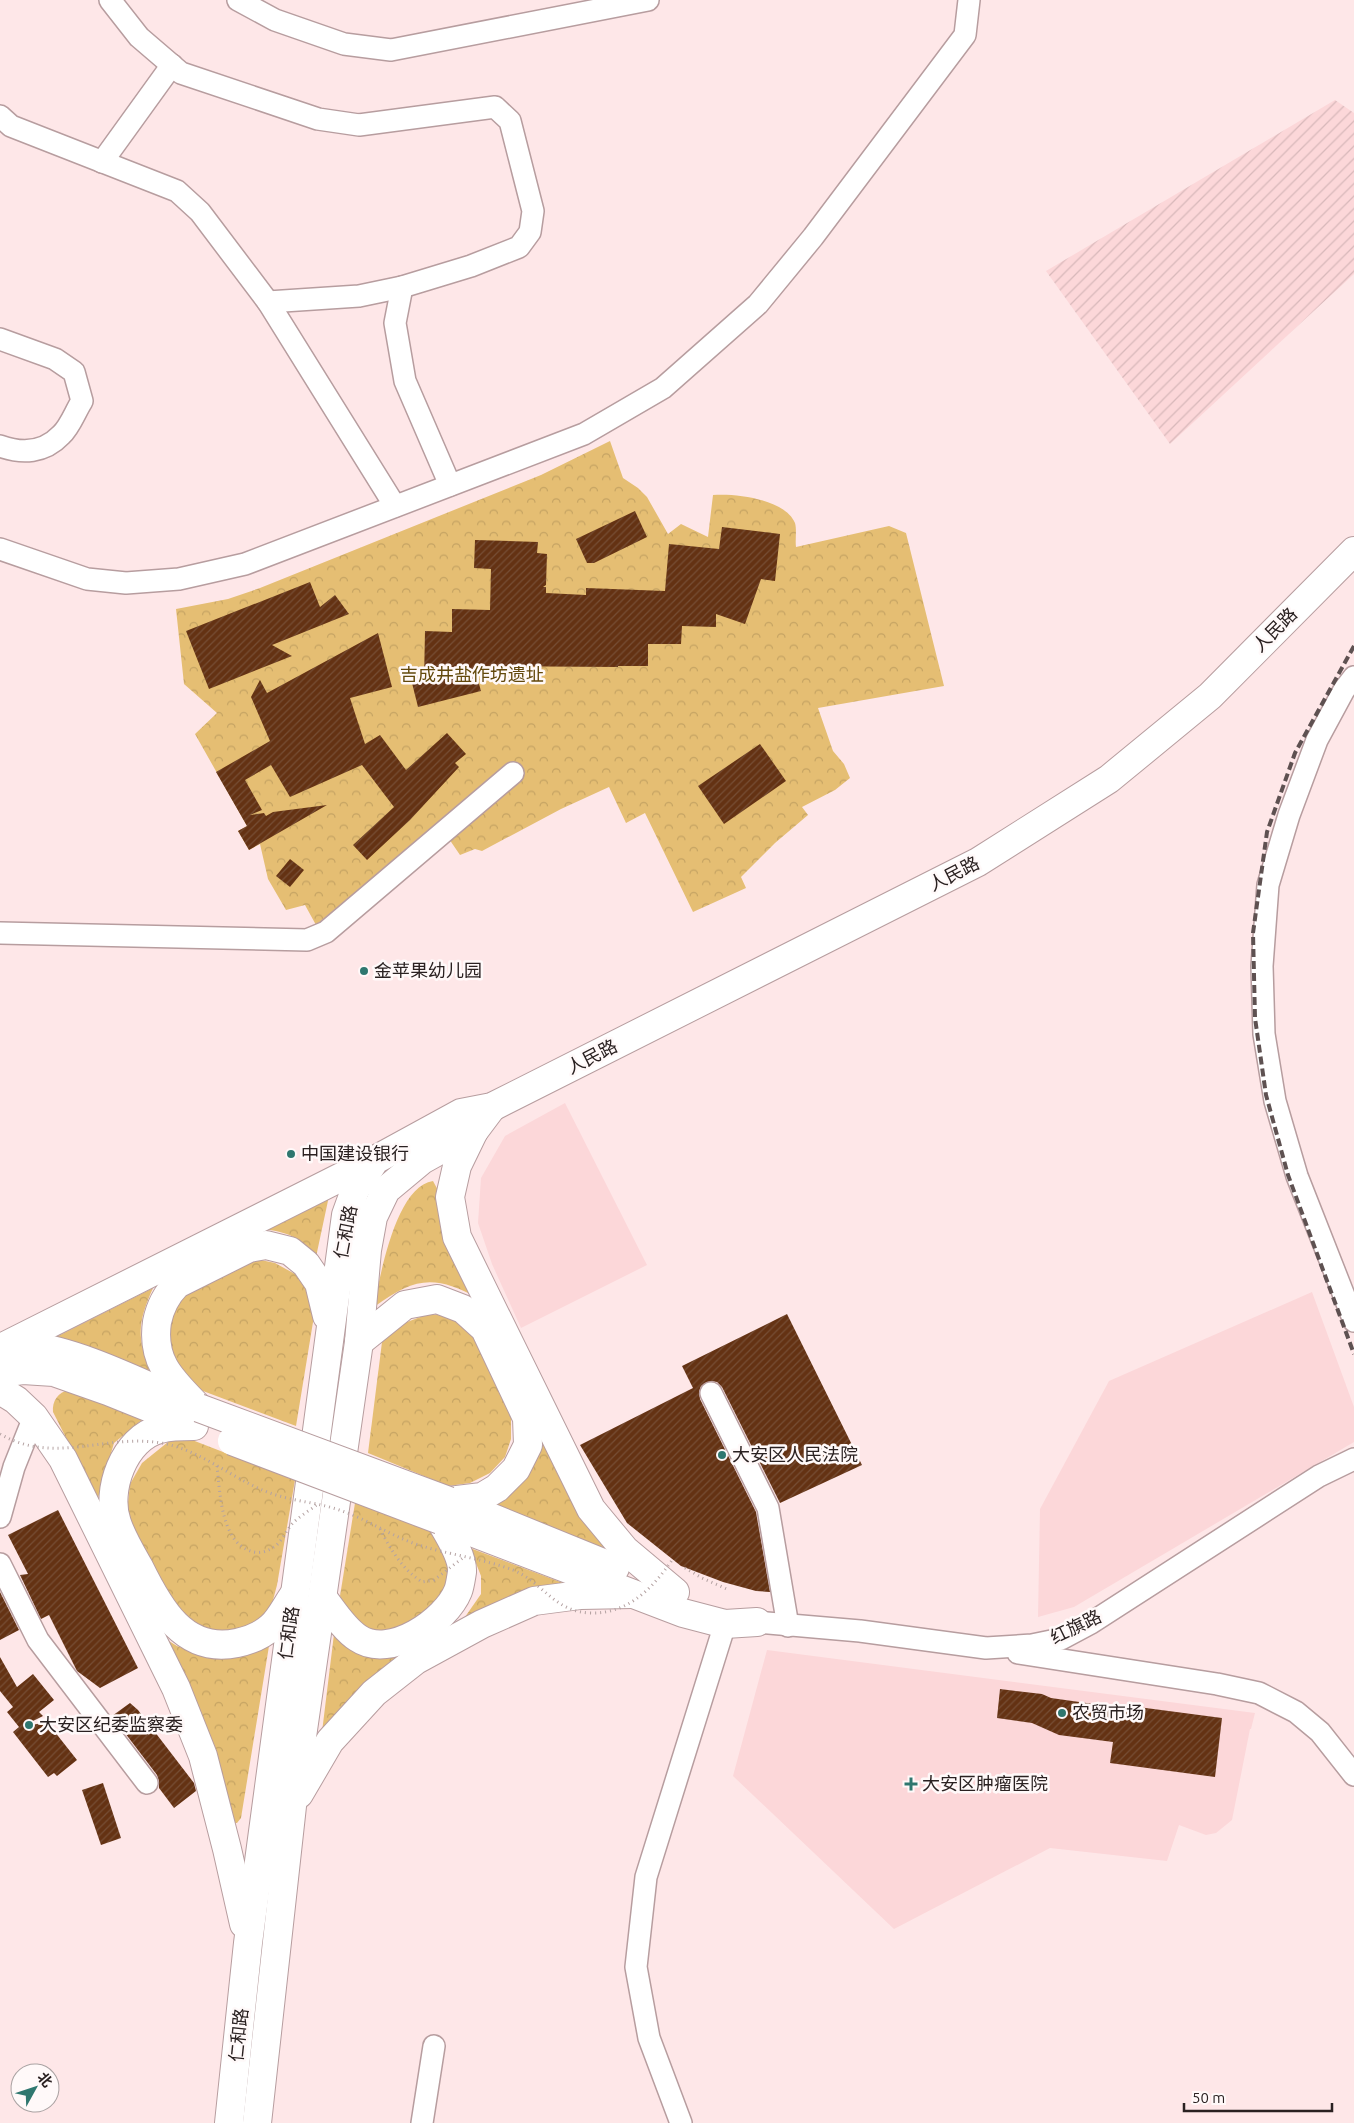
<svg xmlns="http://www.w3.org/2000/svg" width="1354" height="2123" font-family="Ubuntu,'Noto Sans SC',sans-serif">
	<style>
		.built { fill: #fcd7d9 }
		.industrial { fill: url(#industrial-furrows) }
		.forest { fill: url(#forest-crowns) }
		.building { fill: url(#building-hatch) }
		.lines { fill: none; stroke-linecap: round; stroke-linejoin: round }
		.minor-casing { stroke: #b79d9f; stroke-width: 24 }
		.major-casing { stroke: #b79d9f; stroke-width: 30 }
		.path { stroke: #b4a2a2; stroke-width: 3; stroke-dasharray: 1 4; stroke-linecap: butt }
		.minor { stroke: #fff; stroke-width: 21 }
		.major { stroke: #fff; stroke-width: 28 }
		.rail { stroke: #5e5151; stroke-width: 4; stroke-dasharray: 8 4; stroke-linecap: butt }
		.major-bridge-casing { stroke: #b79d9f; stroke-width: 30; stroke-linecap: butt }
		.path-bridge { stroke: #b4a2a2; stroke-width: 3; stroke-dasharray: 1 4; stroke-linecap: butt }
		.major-bridge { stroke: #fff; stroke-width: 28 }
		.poi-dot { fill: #2f776f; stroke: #fff9f9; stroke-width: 2 }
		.labels { text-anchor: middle; stroke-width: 5; stroke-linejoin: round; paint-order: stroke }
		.street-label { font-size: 18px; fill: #2a2121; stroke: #fff9f9 }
		.park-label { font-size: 18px; fill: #63490c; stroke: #fff9f9 }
		.poi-label { font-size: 18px; fill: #2a2121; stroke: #fff9f9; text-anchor: start }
	</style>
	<defs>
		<pattern id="industrial-furrows" width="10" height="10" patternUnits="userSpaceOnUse" patternTransform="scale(1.25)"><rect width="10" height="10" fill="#fcd7d9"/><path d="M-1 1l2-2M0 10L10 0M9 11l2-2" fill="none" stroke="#d8b8ba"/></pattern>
		<pattern id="forest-crowns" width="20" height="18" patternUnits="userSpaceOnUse" patternTransform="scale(1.25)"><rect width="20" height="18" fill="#e5be73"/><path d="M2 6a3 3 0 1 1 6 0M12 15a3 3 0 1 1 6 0" fill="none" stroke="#c5a363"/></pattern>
		<pattern id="building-hatch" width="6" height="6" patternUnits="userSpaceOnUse" patternTransform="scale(1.25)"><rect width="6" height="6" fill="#643213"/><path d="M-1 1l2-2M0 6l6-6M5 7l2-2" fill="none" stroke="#764e35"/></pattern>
	</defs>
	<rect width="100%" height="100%" fill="#fee7e8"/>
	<g class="built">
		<path d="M565,1103l82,162 -126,63 -29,-64 -14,-41 3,-45 24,-42z"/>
		<path d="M1312,1292l42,115v35l-280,165 -36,10 2,-108 69,-128z"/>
		<path d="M767,1650l488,63 -4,16h-1l-18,91 -16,13 -10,2 -27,-10 -12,36 -117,-13 -156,81 -161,-153z"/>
	</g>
	<path class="industrial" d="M1335,100l19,13v161l-184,170 -124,-173z"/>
	<g class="forest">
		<path d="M610,441l13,37 15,10 9,9 21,37 13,-10 27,13 5,-42c22,-2 72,4 82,28 2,7 0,17 1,24l93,-21 17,7 38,153 -126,22 15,43 11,13 6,14 -15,12 -33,17 6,8 -33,28 -34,34 5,11 -53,24 -48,-99 -19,10 -17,-36 -48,22 -79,42 -7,-2 -15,6 -15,-22 -29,11 -100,81 -11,-20 -19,5 -18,-31 -8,-35 -11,6 -11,-19 9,-5 -52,-92 22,-21 -33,-29 -8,-75 52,-10 32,-11 281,-113z"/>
		<path d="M433,1181l7,13 40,105c-46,-25 -65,-22 -106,8 6,-31 22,-121 59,-126z"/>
		<path d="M329,1196l-13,61c-17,-20 -26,-24 -52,-28z"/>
		<path d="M256,1259l19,4 20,11 13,16 6,26 -18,110 -93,-35 -16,-13 -13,-18 -5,-24 1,-23 19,-23z"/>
		<path d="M153,1288c-16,36 -16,49 -2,86l-95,-37z"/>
		<path d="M428,1314l19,2 19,12 14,17 31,70v24l-6,18 -15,16 -20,10 -22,3 -80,-33 14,-111 20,-18z"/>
		<path d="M69,1390l74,29 -29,24 -16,55 -2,-1 -43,-85c-1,-11 5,-20 16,-22z"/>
		<path d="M541,1431l38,79 28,42 -113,-45c35,-25 35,-36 47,-76z"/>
		<path d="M187,1438l108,42 -18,105 -5,19 -7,11 -12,10 -18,6h-22l-16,-6 -16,-13 -38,-53 -16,-48 3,-27 12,-21 26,-21z"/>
		<path d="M355,1503l77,29 21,33 -6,31 -49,35 -20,2 -17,-6 -14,-16 -7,-15z"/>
		<path d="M470,1548l93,35 -53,16 -45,18 16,-23v-18z"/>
		<path d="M334,1634c30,25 31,25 70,18l-29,22 -53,58z"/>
		<path d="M164,1638l13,8 18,7 74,-7 -28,172 -4,5h-5z"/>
	</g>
	<g class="building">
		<path d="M635,511l12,26 -53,26h-7l-11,-24z"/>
		<path d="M722,527l58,7 -5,47 -14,-2 -16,45 -29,-10v13l-34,-1 -1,18h-33v22h-30v1l-144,-1 7,25 -63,16 -6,-24 12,-3 1,-49 27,1v-23l38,1 1,-41 -17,-1 1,-28 63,2 -1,11 10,1 -1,31 -3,2h3v6l40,2v-7l79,3 4,-47 50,5z"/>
		<path d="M310,582l10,25 15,-12 14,19 -77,31 20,11 -83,33 -23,-58z"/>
		<path d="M378,633l14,54 -42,11 15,46 15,-9 26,35 41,-37 19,21 -11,9 4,4 -49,53 -43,40 -14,-15 41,-38 -32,-42 -72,32 -19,-32 -26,15 17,30 -12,5 14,-2 2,3 7,-4 54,-7 -78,45 -11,-19 9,-5 -31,-54 54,-31 -19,-44 9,-17 7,13z"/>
		<path d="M760,744l26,37 -62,43 -26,-38z"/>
		<path d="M290,859l14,11 -14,17 -14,-11z"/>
		<path d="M787,1314l75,151 -82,38 -58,-116 -5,-5 -6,-1 -10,5 -2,6 1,7 56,113 14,80 -14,-1 -33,-9 -42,-16 -54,-43 -47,-78 113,-57 -11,-22z"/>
		<path d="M58,1510l80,158 -38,20 -23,-17 -28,-56 -8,4 -21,-44 8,-1 -20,-39z"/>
		<path d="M0,1592l19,38 -19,10z"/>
		<path d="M0,1657l17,30 16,-13 21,26 -15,12 4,4 -12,6 1,3 15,-3 30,38 -20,16 -3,-3 -6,4 -35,-45 6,-5 -12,-15 6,-5 -13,-16z"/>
		<path d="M1000,1689l42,5 9,4 71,10 1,-3 99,13 -7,59 -105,-14 3,-21 -54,-7 -27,-12 -35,-5z"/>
		<path d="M130,1703l8,7 56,73 2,8 -22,17 -15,-20v-7l-2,-6 -45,-59z"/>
		<path d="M103,1783l18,55 -20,7 -19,-55z"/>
	</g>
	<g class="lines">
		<defs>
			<g id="minor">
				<path d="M110,0l29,37 42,36 137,46 41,6 136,-18 15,14 23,90 -3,21 -11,15 -48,19 -69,21 -43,9 -91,6"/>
				<path d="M238,0l37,20 69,24 47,6 257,-50"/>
				<path d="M0,116l11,10 166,65 23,21 68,90 127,204"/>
				<path d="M102,162l70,-97"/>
				<path d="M402,287l-7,36 10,58 45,104"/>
				<path d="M0,339l55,20 19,13 8,29c-7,11 -12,26 -21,34 -17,18 -39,19 -61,11"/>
				<path d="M0,549l87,30 39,4 53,-4 66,-15 339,-130 79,-46 95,-84 55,-67 152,-202 4,-35"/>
				<path d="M1354,677l-10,13 -27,50 -28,75 -21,70 -6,81 2,68 11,67 22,75 57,145"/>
				<path d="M0,933l307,7 19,-8 187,-159"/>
				<path d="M711,1393l57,115 20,118"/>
				<path d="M0,1517l14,-50 20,-50"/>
				<path d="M0,1564l38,76 109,143"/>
				<path d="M757,1622l103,9 126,17 46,-3 29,-6 30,-16 228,-147 35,-17"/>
				<path d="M1018,1653l199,31 42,9 37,19 24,20 34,43"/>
				<path d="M422,2123l12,-77"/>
				<path d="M681,2123l-32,-85 -13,-71 10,-90 79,-253"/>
			</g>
			<g id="major">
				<path d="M474,1131l-17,35 -7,31 7,40 134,272 34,41 50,42"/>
				<path d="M359,1342l46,-37 32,-6 26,10 22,20 42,89 1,27 -12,24 -19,19 -15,9 -33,4"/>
				<path d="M5,1347c7,0 16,-2 23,-1 50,5 114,38 161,58"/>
				<path d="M1,1348l372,-187"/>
				<path d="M0,1373l23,-3 31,2 54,19 82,33"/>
				<path d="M0,1390l16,10 18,17 29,42 113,229 27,68 24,93 17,75"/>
				<path d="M199,1408c-26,-27 -48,-45 -42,-86 3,-15 9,-27 20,-38l72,-36 17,-3 24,6 16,13 13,19 8,33"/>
				<path d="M194,1426c-11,0 -24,0 -34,3 -36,9 -55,62 -43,94 5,15 14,30 22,44 20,41 45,87 98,76 14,-3 24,-7 34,-16 9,-8 15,-21 22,-31"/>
				<path d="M453,1502l162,66"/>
				<path d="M440,1520l243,93 42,11 32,-2"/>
				<path d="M323,1598c10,13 21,31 35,40 32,22 88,-17 100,-47 2,-5 3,-13 4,-19 1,-16 -14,-38 -22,-52"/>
				<path d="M299,1794l31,-53 44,-48 42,-33 66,-36 52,-23 46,-6 52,-1"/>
				<path d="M229,2123l19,-180 98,-728 9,-25 20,-30 86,-47 31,-6 486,-245 131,-83 101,-83 144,-145"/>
				<path d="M257,2123l35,-317 67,-464 8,-92 6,-33 13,-27 36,-30 52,-29 18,-24"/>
			</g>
		</defs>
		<use href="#minor" class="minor-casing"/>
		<use href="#major" class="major-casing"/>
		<path class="path" d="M685,1568l17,10 27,12"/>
		<use href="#minor" class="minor"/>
		<use href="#major" class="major"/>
		<path class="rail" d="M1354,646l-59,107 -28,79 -14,101 2,85 11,77 22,80 66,179"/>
		<defs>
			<g id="major-bridge">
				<path d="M199,1408l250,93"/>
				<path d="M232,1441l208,79"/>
			</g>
		</defs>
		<use href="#major-bridge" class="major-bridge-casing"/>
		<g class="path-bridge">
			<path d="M0,1434c59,34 113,-6 174,12 37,11 66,38 102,49 22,7 45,8 66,16 27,9 52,27 80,35 29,9 62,13 91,24 31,13 41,42 78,43 37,1 62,-25 81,-53"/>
			<path d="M217,1466c3,26 4,73 31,84 9,4 17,3 26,-3 8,-5 12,-17 19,-24 7,-7 17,-13 25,-19"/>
			<path d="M380,1529c11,21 22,40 42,53l12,-2 30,-23"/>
		</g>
		<use href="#major-bridge" class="major-bridge"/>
	</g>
	<g class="poi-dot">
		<circle cx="364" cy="971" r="5"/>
		<circle cx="291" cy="1154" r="5"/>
		<circle cx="722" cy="1455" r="5"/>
		<circle cx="1062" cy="1713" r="5"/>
		<circle cx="29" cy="1725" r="5"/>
		<path d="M908.5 1776.5h5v5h5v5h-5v5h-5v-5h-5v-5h5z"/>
	</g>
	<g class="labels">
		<g class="street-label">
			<text transform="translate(1275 630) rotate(-45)" y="6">人民路</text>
			<text transform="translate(954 874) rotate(-27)" y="6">人民路</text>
			<text transform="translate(592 1057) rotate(-27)" y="6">人民路</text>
			<text transform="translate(346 1232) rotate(-79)" y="6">仁和路</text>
			<text transform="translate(1076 1627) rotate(-26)" y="6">红旗路</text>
			<text transform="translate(289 1633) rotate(-82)" y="6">仁和路</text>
			<text transform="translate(239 2035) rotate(-84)" y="6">仁和路</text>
		</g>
		<g class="park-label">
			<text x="472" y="681">吉成井盐作坊遗址</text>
		</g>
		<g class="poi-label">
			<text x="374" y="977">金苹果幼儿园</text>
			<text x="301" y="1160">中国建设银行</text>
			<text x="732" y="1461">大安区人民法院</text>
			<text x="1072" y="1719">农贸市场</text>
			<text x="39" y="1731">大安区纪委监察委</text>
			<text x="922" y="1790">大安区肿瘤医院</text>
		</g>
	</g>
	<g transform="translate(35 2088) rotate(50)"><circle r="24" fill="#fff9f9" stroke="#aaa3a3"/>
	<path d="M0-4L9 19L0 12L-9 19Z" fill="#2f776f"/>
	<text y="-8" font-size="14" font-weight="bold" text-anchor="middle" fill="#2a2121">北</text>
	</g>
	<path d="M1184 2103v8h148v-8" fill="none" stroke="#2a2121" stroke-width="2.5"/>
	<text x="1192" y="2103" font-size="15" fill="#2a2121" stroke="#fff9f9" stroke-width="4" paint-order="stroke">50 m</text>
</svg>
